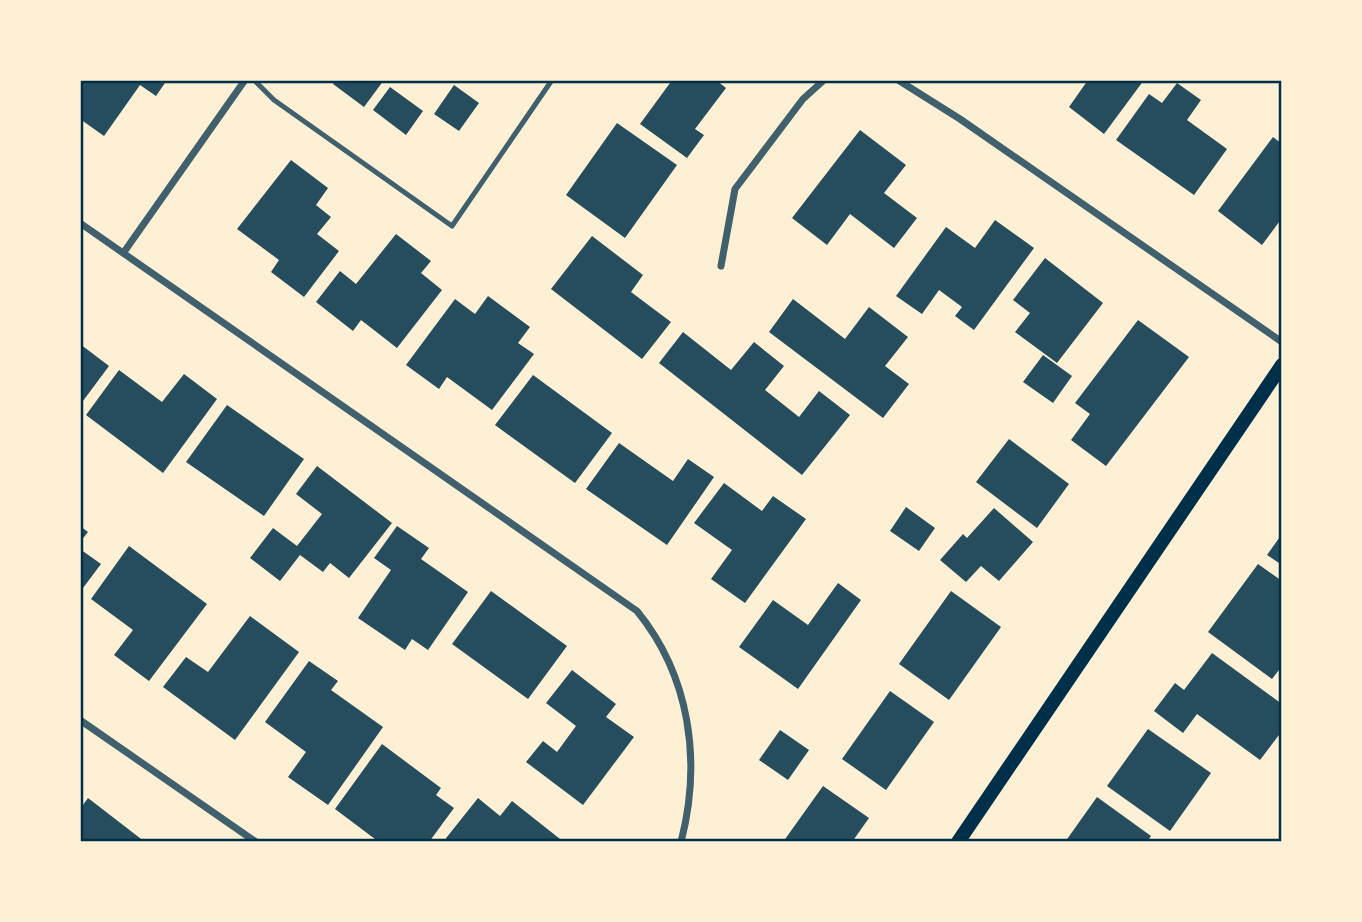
<svg xmlns="http://www.w3.org/2000/svg" width="1362" height="922" font-family="'Sofia Sans Condensed',sans-serif">
	<style>
		.building { fill: #264d5e }
		.lines { fill: none; stroke-linecap: round; stroke-linejoin: round }
		.service { stroke: #3f606c; stroke-width: 5 }
		.minor { stroke: #3f606c; stroke-width: 7 }
		.secondary { stroke: #003049; stroke-width: 14 }
		.neatline { fill: none; stroke: #003049; stroke-width: 2.5 }
	</style>
	<rect width="100%" height="100%" fill="#fdf0d5"/>
	<g class="building">
		<path d="M80,80h87l-11,16 -16,-11 -36,51 -24,-17z"/>
		<path d="M336,80h48l-20,27 -31,-23z"/>
		<path d="M666,80h50l10,8 -31,41 9,6 -17,23 -47,-34 30,-41z"/>
		<path d="M1088,80h56l-40,54 -35,-27z"/>
		<path d="M1177,83l24,17 -14,20 40,29 -33,46 -78,-55 33,-46 13,9z"/>
		<path d="M454,85l25,18 -20,28 -25,-17z"/>
		<path d="M390,87l33,24 -17,24 -33,-25z"/>
		<path d="M617,123l60,42 -52,73 -59,-43z"/>
		<path d="M860,130l46,35 -22,28 33,25 -23,30 -44,-34 -23,31 -35,-27z"/>
		<path d="M1273,137l9,7v74l-20,27 -44,-34z"/>
		<path d="M291,160l37,28 -12,17 15,12 -14,17 22,17 -35,46 -33,-25 8,-12 -42,-31z"/>
		<path d="M995,220l39,28 -60,82 -19,-14 7,-9 -23,-17 -17,24 -26,-18 50,-69 29,21z"/>
		<path d="M396,234l35,27 -10,12 21,17 -45,58 -36,-28 -8,11 -37,-29 24,-31 16,13z"/>
		<path d="M592,236l51,39 -12,17 40,30 -29,37 -91,-70z"/>
		<path d="M1045,258l58,45 -46,60 -42,-31 15,-19 -17,-13z"/>
		<path d="M488,296l42,31 -12,16 16,11 -42,56 -45,-33 -8,12 -33,-24 49,-66 20,15z"/>
		<path d="M793,299l52,40 24,-32 39,30 -23,29 24,18 -26,34 -114,-86z"/>
		<path d="M1138,320l51,37 -83,109 -35,-26 19,-26 -15,-11z"/>
		<path d="M683,332l48,38 23,-28 30,24 -19,24 34,27 20,-26 31,24 -48,60 -143,-112z"/>
		<path d="M80,344l29,22 -29,39z"/>
		<path d="M1043,355l29,21 -19,27 -30,-21z"/>
		<path d="M119,370l43,32 22,-28 33,25 -54,74 -77,-58z"/>
		<path d="M533,375l79,58 -37,50 -80,-58z"/>
		<path d="M227,405l77,54 -40,57 -78,-54z"/>
		<path d="M1009,439l60,45 -32,44 -61,-46z"/>
		<path d="M619,443l54,38 15,-22 26,18 -47,68 -81,-56z"/>
		<path d="M317,466l75,57 -43,55 -19,-15 -7,9 -23,-17 -20,26 -30,-23 23,-30 24,18 25,-32 -26,-20z"/>
		<path d="M724,483l38,28 11,-15 33,23 -61,84 -34,-24 21,-29 -38,-27z"/>
		<path d="M906,507l29,21 -16,23 -29,-20z"/>
		<path d="M994,508l39,34 -34,39 -18,-15 -15,16 -26,-22 23,-26 4,4z"/>
		<path d="M80,526l8,6 -8,10z"/>
		<path d="M397,526l32,22 -8,11 47,33 -40,58 -16,-11 -7,11 -47,-32 33,-48 -17,-12z"/>
		<path d="M1282,534v31l-15,-10z"/>
		<path d="M129,546l78,58 -58,77 -35,-26 19,-25 -42,-31z"/>
		<path d="M80,549l21,15 -21,28z"/>
		<path d="M1258,564l24,17v46l-3,4 3,2v33l-10,13 -64,-47z"/>
		<path d="M838,583l23,17 -63,89 -59,-42 34,-47 35,25z"/>
		<path d="M491,591l76,55 -39,53 -76,-55z"/>
		<path d="M951,591l50,36 -52,73 -50,-36z"/>
		<path d="M250,616l49,36 -64,88 -72,-53 23,-30 22,15z"/>
		<path d="M1212,653l70,51v27l-22,29 -63,-46 -14,19 -29,-22 21,-28 9,7z"/>
		<path d="M309,661l29,20 -7,9 52,37 -55,78 -40,-28 18,-25 -41,-30z"/>
		<path d="M572,670l44,34 -10,13 28,20 -51,68 -57,-43 17,-21 14,11 19,-26 -30,-23z"/>
		<path d="M890,691l44,31 -48,68 -44,-31z"/>
		<path d="M1148,729l63,44 -41,58 -63,-45z"/>
		<path d="M780,730l29,20 -21,30 -29,-20z"/>
		<path d="M382,744l59,44 -5,7 18,13 -25,34h-50l-44,-33z"/>
		<path d="M823,786l46,32 -17,24h-69z"/>
		<path d="M1097,797l54,39 -4,6h-82z"/>
		<path d="M88,798l57,44h-65v-33z"/>
		<path d="M478,798l22,18 12,-15 48,38 -117,3z"/>
	</g>
	<g class="lines">
		<path class="service" d="M254,80l20,20 178,126 100,-146"/>
		<g class="minor">
			<path d="M898,80l62,39 322,223"/>
			<path d="M80,223l557,388c53,65 65,150 44,231"/>
			<path d="M124,252l121,-172"/>
			<path d="M721,266l14,-77 68,-90 21,-19"/>
			<path d="M80,720l176,122"/>
		</g>
		<path class="secondary" d="M958,842l324,-477"/>
	</g>
	<rect width="1362" height="922" fill="none" stroke="#fdf0d5" stroke-width="164"/>
	<rect x="82" y="82" width="1198" height="758" class="neatline"/>
</svg>
